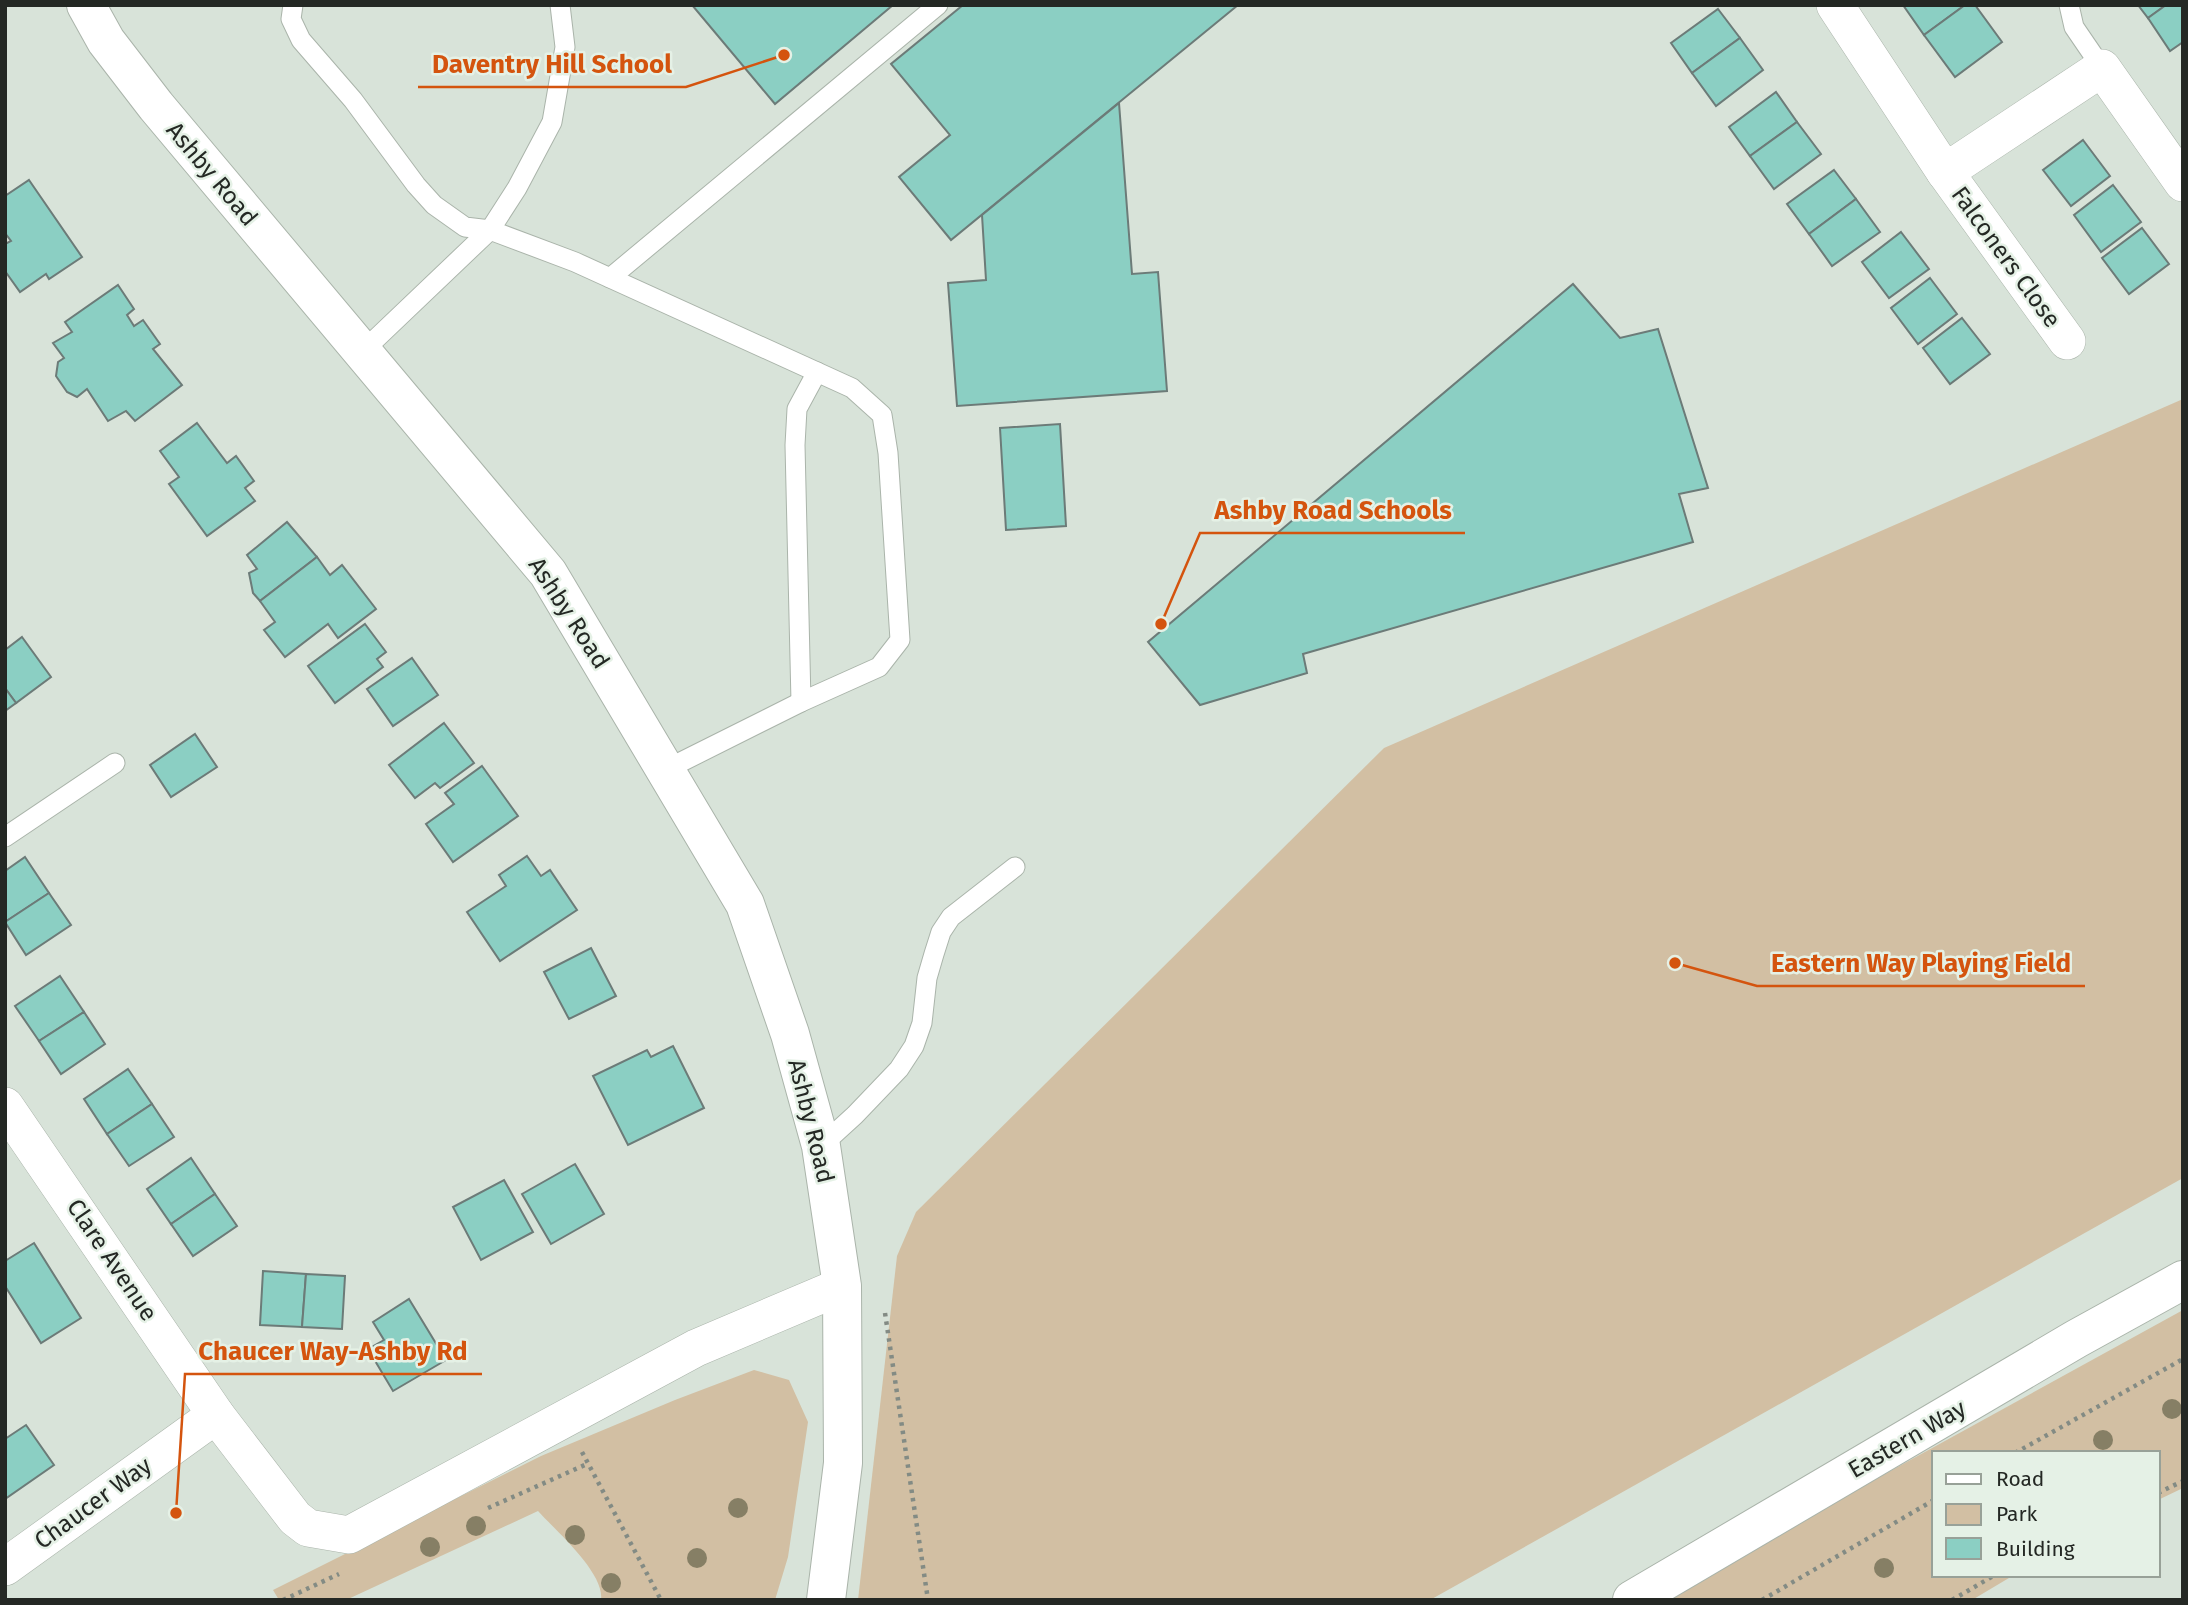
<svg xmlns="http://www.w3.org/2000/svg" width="2188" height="1605" font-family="'Fira Sans',sans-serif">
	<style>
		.green { fill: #d2bfa3 }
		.building { fill: #8bcfc3; stroke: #6c7b78; stroke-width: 2 }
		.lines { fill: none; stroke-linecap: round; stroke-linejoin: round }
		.lane-casing { stroke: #aab4aa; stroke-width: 21 }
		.street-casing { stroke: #aab4aa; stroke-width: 38 }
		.secondary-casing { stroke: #aab4aa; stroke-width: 40 }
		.primary-casing { stroke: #aab4aa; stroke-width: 40 }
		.path { stroke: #838b84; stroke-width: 4.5; stroke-dasharray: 3.5 5; stroke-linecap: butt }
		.lane { stroke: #fff; stroke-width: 19 }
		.street { stroke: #fff; stroke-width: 37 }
		.secondary { stroke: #fff; stroke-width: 38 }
		.primary { stroke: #fff; stroke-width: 38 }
		.tree { fill: #867f65 }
		.labels { text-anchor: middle; stroke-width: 5; stroke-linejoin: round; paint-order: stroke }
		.street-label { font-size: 24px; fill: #242824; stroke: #e5f1e6 }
		.leader { fill: none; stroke: #d4540e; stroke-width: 2.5 }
		.callout-dot { fill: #d4540e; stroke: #e5f1e6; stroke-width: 2.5 }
		.callout-label { font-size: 26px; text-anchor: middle; font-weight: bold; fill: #d4540e; stroke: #e5f1e6; stroke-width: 5; stroke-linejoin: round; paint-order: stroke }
	</style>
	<rect width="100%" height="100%" fill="#d8e3d9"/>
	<g class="green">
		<path d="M2183,399v779l-753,422h-572l39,-344 19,-44 468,-464z"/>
		<path d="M2183,1310v178l-25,12v-47h-224v122h80l-42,25h-310l92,-54z"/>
		<path d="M754,1370l35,10 19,42 -20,135 -13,43h-174c4,-27 -45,-69 -63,-89l-192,89h-67l-6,-10 268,-134 134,-56z"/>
	</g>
	<g class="building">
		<path d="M692,5h201l-118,99z"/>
		<path d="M963,5h275l-287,235 -52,-63 51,-42 -59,-71z"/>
		<path d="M1903,5h62l-41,30z"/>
		<path d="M1965,5h10l27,37 -47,35 -31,-42z"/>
		<path d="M2138,5h28l-18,13z"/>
		<path d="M2166,5h17v37l-13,9 -22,-33z"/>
		<path d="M1718,9l22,29 -48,35 -21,-30z"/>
		<path d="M1740,38l23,32 -47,36 -24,-33z"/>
		<path d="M1776,92l21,30 -47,34 -21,-29z"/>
		<path d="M1119,103l13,171 26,-2 9,119 -210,15 -9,-123 38,-3 -4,-65z"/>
		<path d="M1797,122l24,32 -47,35 -24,-33z"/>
		<path d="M2083,140l27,36 -39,30 -28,-36z"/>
		<path d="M1834,170l22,29 -47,35 -22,-30z"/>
		<path d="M29,180l53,77 -33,22 -3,-5 -26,18 -15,-21v-27l6,-3 -6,-8v-37z"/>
		<path d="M2113,185l28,37 -40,30 -27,-37z"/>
		<path d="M1856,199l24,33 -48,34 -23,-32z"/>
		<path d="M2142,228l27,36 -40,30 -27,-36z"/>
		<path d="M1901,232l28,37 -40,29 -27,-36z"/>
		<path d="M1930,278l27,36 -39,30 -27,-36z"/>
		<path d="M1573,284l47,54 38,-9 50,159 -29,6 14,48 -390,112 4,19 -107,32 -52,-63z"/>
		<path d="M118,285l16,24 -7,6 7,11 9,-6 17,24 -7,5 29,36 -47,36 -9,-10 -18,10 -21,-32 -10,8 -10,-5 -11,-16 2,-14 6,-4 -11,-15 19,-11 -7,-10z"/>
		<path d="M1962,318l28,36 -40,30 -27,-36z"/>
		<path d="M197,423l30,40 9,-7 18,25 -9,7 10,13 -48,35 -38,-52 10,-7 -19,-26z"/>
		<path d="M1060,424l6,102 -60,4 -6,-102z"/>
		<path d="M287,522l30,35 -57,44 -7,-8 -4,-20 8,-4 -10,-14z"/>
		<path d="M317,557l13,18 12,-10 34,44 -38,29 -10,-14 -43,33 -21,-27 11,-8 -15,-21z"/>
		<path d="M365,624l21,28 -9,7 6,8 -48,36 -27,-37z"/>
		<path d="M22,637l29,40 -35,26 -11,-15v-38z"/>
		<path d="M412,658l26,37 -45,31 -26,-37z"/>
		<path d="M5,688l11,15 -11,8z"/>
		<path d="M444,723l30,40 -34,25 -5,-5 -20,15 -26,-33z"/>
		<path d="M195,734l22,33 -46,30 -21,-32z"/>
		<path d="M482,766l36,50 -65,46 -27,-38 28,-20 -9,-11z"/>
		<path d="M527,856l14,20 9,-6 27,40 -77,51 -33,-49 39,-26 -7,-11z"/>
		<path d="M25,857l24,36 -44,29v-51z"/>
		<path d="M49,893l22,32 -45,30 -21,-33z"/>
		<path d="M591,948l25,48 -47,23 -25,-47z"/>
		<path d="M60,976l24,36 -45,29 -24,-35z"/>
		<path d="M84,1012l21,32 -44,30 -22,-33z"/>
		<path d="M673,1046l31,62 -76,37 -35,-69 54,-26 4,7z"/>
		<path d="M128,1069l24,35 -45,30 -23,-35z"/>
		<path d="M152,1104l22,33 -45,29 -22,-32z"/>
		<path d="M191,1158l24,36 -44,30 -24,-35z"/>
		<path d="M575,1164l29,50 -53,30 -29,-50z"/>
		<path d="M504,1180l29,52 -52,28 -28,-53z"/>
		<path d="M215,1194l22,32 -44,30 -22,-32z"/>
		<path d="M34,1243l47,75 -40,25 -36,-57v-25z"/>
		<path d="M263,1271l43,3 -4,53 -42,-2z"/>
		<path d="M306,1274l39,2 -3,53 -40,-2z"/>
		<path d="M409,1299l37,61 -53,31 -25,-42 16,-9 -11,-18z"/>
		<path d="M26,1425l28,40 -49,34v-60z"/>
	</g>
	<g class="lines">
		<defs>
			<g id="lane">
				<path d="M293,5l-2,14 10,21 52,60 63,85 18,20 31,22 25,3 85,32 277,126 30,27 6,38 12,187 -21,27 -78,35 -136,68"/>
				<path d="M2069,5l5,22 28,41"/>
				<path d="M610,278l328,-273"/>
				<path d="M362,352l128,-122 27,-42 35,-66 13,-75 -5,-42"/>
				<path d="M801,702l-6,-257 2,-36 20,-37"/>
				<path d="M5,837l110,-74"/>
				<path d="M821,1146l34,-31 44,-46 15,-23 8,-23 5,-45 7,-24 7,-22 10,-15 64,-50"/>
			</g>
			<g id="street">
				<path d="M1835,5l110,167 157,-104 81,115"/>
				<path d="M1945,172l122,169"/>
				<path d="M5,1106l211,309 79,103 13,10 41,7 347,-187 146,-62"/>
				<path d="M5,1567l211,-152"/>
			</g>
			<path id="secondary" d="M86,5l20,36 50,65 392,467 197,331 45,130 31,112 21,140 1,177 -17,137"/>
			<path id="primary" d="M1632,1600l444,-261 107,-59"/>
		</defs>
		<use href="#lane" class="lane-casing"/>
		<use href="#street" class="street-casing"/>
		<use href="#secondary" class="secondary-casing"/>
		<use href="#primary" class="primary-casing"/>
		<g class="path">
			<path d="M885,1313l43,287"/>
			<path d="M582,1452l79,148"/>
			<path d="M2015,1453l168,-94"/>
			<path d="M2158,1493l25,-12"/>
			<path d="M488,1508l99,-44"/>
			<path d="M283,1600l56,-26"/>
			<path d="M1762,1600l172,-100"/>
			<path d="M1952,1600l43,-25"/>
		</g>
		<use href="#lane" class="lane"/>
		<use href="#street" class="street"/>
		<use href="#secondary" class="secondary"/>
		<use href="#primary" class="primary"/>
	</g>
	<g class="tree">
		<circle cx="2172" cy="1409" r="10"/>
		<circle cx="2103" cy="1440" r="10"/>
		<circle cx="738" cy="1508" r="10"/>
		<circle cx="476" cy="1526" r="10"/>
		<circle cx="575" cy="1535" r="10"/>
		<circle cx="430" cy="1547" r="10"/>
		<circle cx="697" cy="1558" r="10"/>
		<circle cx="1884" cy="1568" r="10"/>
		<circle cx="611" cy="1583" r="10"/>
	</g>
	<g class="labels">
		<g class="street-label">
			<text transform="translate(212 174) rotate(50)" y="8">Ashby Road</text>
			<text transform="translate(2006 257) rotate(54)" y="8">Falconers Close</text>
			<text transform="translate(569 613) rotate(57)" y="8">Ashby Road</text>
			<text transform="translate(811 1121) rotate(76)" y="8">Ashby Road</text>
			<text transform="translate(112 1260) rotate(56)" y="8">Clare Avenue</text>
			<text transform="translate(1907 1439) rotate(-30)" y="8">Eastern Way</text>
			<text transform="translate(93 1503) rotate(-36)" y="8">Chaucer Way</text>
		</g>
	</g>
	<path class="leader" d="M784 55L686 87H418M1161 624L1200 533H1465M1675 963L1757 986H2085M176 1513L185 1374H482"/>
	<g class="callout-dot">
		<circle cx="784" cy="55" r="7"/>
		<circle cx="1161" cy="624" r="7"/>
		<circle cx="1675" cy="963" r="7"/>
		<circle cx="176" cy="1513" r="7"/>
	</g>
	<g class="callout-label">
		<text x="552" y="73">Daventry Hill School</text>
		<text x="1333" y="519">Ashby Road Schools</text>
		<text x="1921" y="972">Eastern Way Playing Field</text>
		<text x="333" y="1360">Chaucer Way-Ashby Rd</text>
	</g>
	<rect width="2188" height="1605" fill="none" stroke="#242824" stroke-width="14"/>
	<rect x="1932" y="1451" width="228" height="126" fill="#e5f1e6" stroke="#98a198" stroke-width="2"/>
	<rect x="1946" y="1474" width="35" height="10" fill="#ffffff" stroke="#98a198" stroke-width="2"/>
	<text x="1996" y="1486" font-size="21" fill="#242824">Road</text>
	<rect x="1946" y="1504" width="35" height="21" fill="#d2bfa3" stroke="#98a198" stroke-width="2"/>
	<text x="1996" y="1521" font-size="21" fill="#242824">Park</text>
	<rect x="1946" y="1538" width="35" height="21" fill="#8bcfc3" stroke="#98a198" stroke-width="2"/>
	<text x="1996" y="1556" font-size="21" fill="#242824">Building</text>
</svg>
